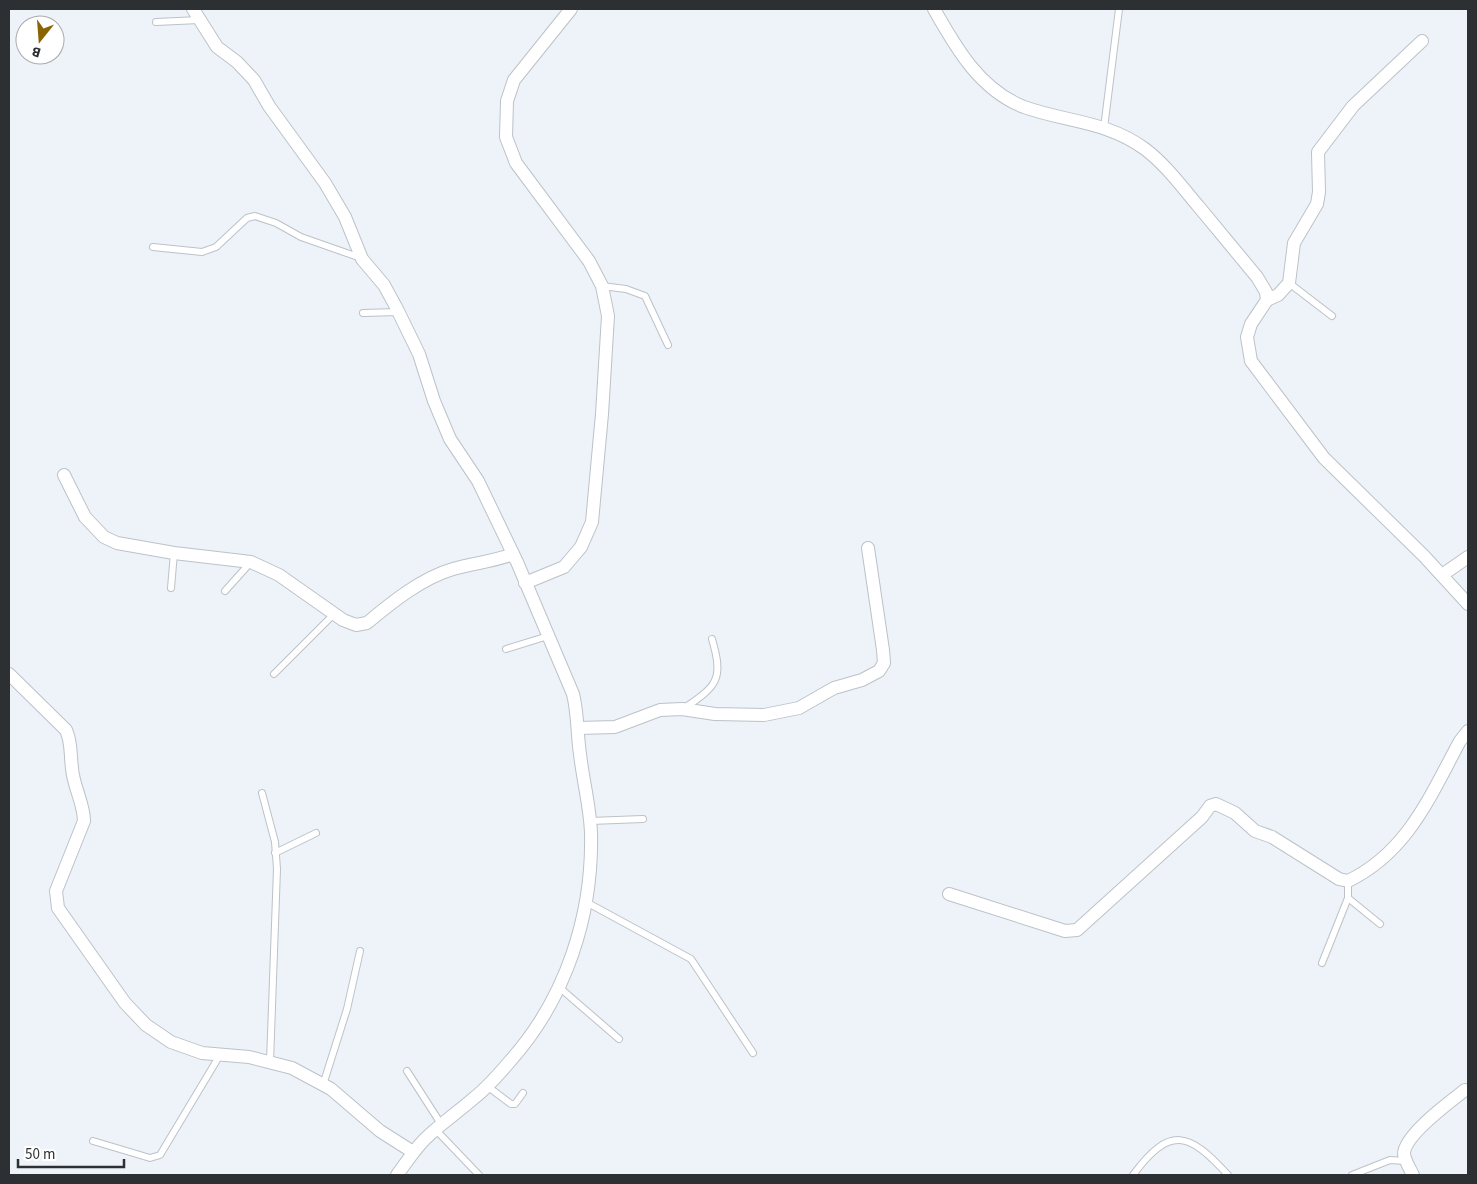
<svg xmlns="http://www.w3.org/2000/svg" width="1477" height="1184" font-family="'Source Sans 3',sans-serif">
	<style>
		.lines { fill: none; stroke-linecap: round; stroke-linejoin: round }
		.service-casing { stroke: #bcc2c8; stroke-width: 8 }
		.minor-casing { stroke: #bcc2c8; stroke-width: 14 }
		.service { stroke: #fff; stroke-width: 6 }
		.minor { stroke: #fff; stroke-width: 12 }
	</style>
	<rect width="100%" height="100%" fill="#edf3f9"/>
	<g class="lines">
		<defs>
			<g id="service">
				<path d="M156,22l43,-2"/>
				<path d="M1104,128l15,-119"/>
				<path d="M153,247l49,5 14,-5 31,-29 8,-2 21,7 25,14 60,21"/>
				<path d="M1289,283l43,33"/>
				<path d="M602,286l24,3 19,7 23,49"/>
				<path d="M363,313l35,-1"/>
				<path d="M171,588l3,-35"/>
				<path d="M225,591l26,-29"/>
				<path d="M506,649l42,-13"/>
				<path d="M274,674l60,-60"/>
				<path d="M683,709c34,-23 41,-29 29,-70"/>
				<path d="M262,793l13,49 2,27 -7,193"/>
				<path d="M590,821l53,-2"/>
				<path d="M275,853l41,-20"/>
				<path d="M1348,898l32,26"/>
				<path d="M586,902l105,57 62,94"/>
				<path d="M1322,963l26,-65v-17"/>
				<path d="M560,988l59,51"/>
				<path d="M407,1071l34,53"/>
				<path d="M323,1085l24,-76 13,-58"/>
				<path d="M487,1086l24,18h4l8,-11"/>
				<path d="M435,1129l44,46"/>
				<path d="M93,1141l57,17 10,-3 60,-100"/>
				<path d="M1133,1175c37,-50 56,-43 95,0"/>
				<path d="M1352,1175l38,-15 16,1"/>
			</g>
			<g id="minor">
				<path d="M193,9l24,38 20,15 17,18 15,26 56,77 20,34 17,42 22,26 12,22 23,47 15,47 16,38 28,42 39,81 56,132c5,20 4,40 7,60 3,27 10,52 11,79 2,82 -25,165 -80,227 -11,13 -23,27 -37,38 -16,14 -34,26 -49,41 -11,11 -19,24 -28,36"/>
				<path d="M934,9c22,39 46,81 90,98 42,15 83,14 121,42 21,16 37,38 54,58 19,23 39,47 58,70l9,15 1,8 -16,24 -4,13 4,24 73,97 100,98 44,48"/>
				<path d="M1267,300l11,-5 11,-12 5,-40 23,-39 2,-12 -1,-40 35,-46 69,-65"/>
				<path d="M64,475l21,42 19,20 13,6 57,10 77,9 28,13 64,45 13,5 11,-2c25,-21 55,-45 86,-54 21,-6 38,-7 60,-15"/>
				<path d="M1442,575l26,-18"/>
				<path d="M525,583l39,-16 17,-20 11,-25 10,-108 6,-98 -6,-30 -13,-25 -73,-98 -10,-26 1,-36 7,-21 57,-71"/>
				<path d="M9,674l57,56c6,13 4,24 6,38 1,18 12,35 12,53l-28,70 2,17 67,95 21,22 25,17 31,11 47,4 43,11 39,21 49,42 33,21"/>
				<path d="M578,728l37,-1 45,-17 22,-1 33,5 49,1 35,-7 35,-20 28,-8 17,-9 5,-8 -1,-13 -15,-102"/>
				<path d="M949,894l116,37 12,-1 125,-113 8,-11 6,-2 19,9 20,18 17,6 67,42 9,2c60,-29 82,-85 112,-140l8,-10"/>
				<path d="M1413,1175c-3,-6 -8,-14 -9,-21 0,-19 47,-53 61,-64"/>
			</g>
		</defs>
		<use href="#service" class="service-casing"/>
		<use href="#minor" class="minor-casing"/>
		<use href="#service" class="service"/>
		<use href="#minor" class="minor"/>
	</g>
	<rect width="1477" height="1184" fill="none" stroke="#2d3032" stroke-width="20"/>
	<g transform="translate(40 40) rotate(197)"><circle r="24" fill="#ffffff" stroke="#abacad"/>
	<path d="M0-4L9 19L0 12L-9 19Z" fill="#8a6403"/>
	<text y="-8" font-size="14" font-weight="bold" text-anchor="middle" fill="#2d3032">B</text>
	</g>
	<path d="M18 1159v8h106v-8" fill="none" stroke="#2d3032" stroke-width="2.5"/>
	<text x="25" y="1159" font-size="15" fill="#2d3032" stroke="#ffffff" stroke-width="4" paint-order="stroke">50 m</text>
</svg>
